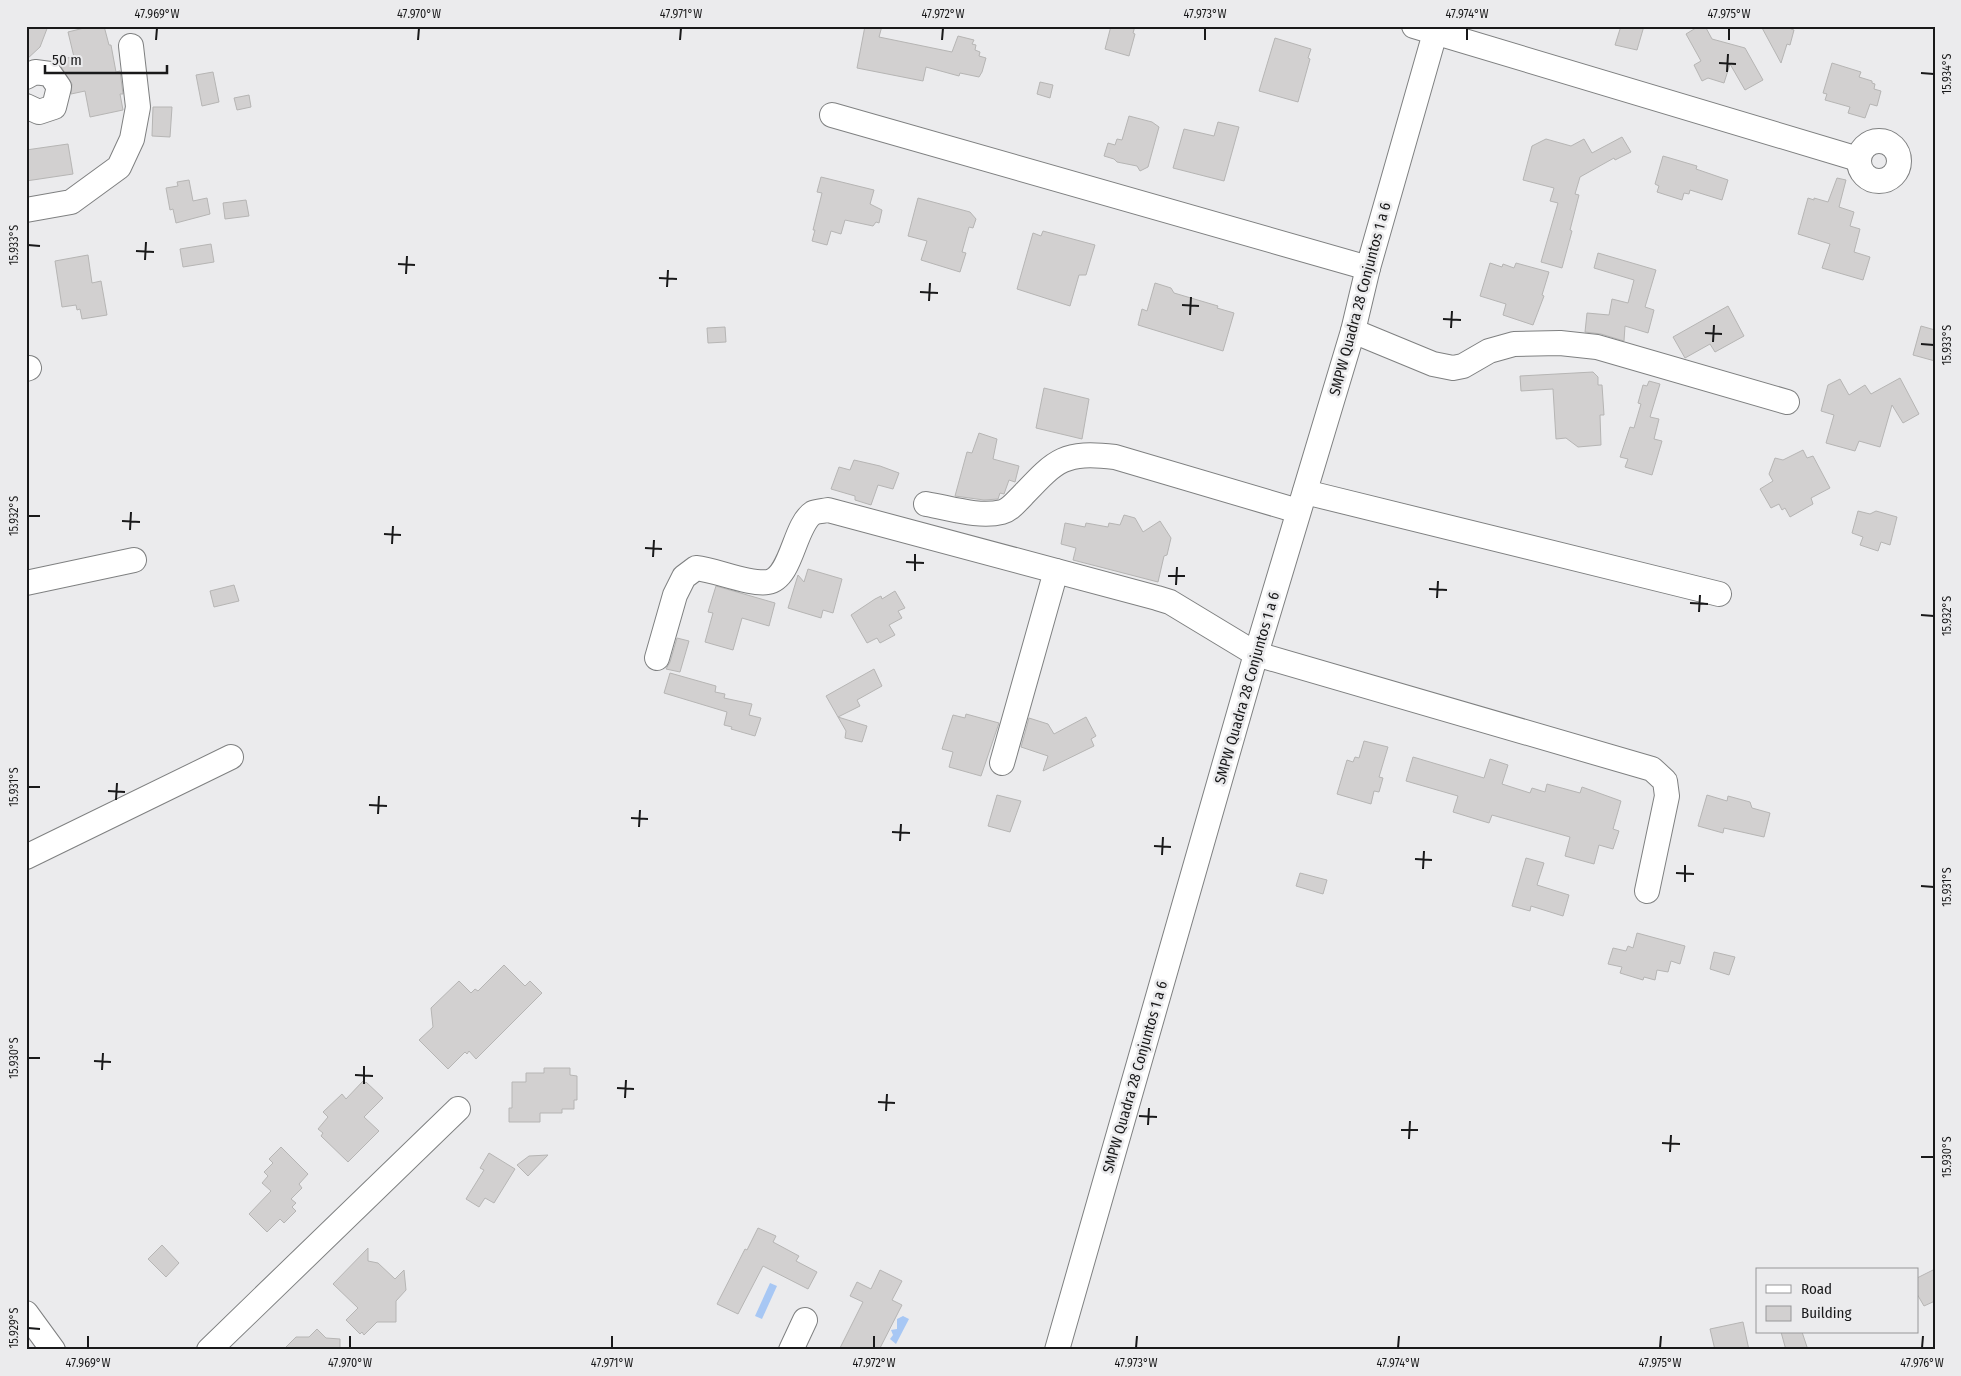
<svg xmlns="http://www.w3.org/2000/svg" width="1961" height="1376" font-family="'Fira Sans Condensed',sans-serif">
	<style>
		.water { fill: #a7c7f4 }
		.building { fill: #d2d0d0; stroke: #b6b5b4 }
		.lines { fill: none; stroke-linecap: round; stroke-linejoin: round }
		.minor-casing { stroke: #7f8081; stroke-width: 26 }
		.minor { stroke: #fff; stroke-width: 24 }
		.ticks { fill: none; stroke: #19191a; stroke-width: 2 }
		.labels { text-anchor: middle; stroke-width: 5; stroke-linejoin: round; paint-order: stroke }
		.street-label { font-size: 15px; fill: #19191a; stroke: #ebebed }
		.neatline { fill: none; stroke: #19191a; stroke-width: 2 }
		.ticks-label { font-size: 12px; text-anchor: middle; fill: #19191a }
	</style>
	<rect width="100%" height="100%" fill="#ebebed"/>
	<g class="water">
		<path d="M770,1283l7,3 -15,33 -7,-3z"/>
		<path d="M903,1316l6,3 -13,25 -6,-5 3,-4 -2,-5 6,-1v-10z"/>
	</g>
	<g class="building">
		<path d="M26,26h22l-8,21 -14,13z"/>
		<path d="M92,26h12l5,19h2l5,27 4,-1 3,23h-3l3,16 -33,7 -5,-26 -14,3 1,-10 -12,-19 -1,-6 15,-2 -6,-25z"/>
		<path d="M865,26h17l-3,11 73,15 6,-16 16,4 -2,4 4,1 -1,5 5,2 -1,4 7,2 -4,14 -3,5 -19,-4 -1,3 -33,-9 -3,14 -66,-13z"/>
		<path d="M1111,26h24l-2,7 2,1 -6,22 -24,-7z"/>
		<path d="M1621,26h23l-7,24 -22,-5z"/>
		<path d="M1699,26h6l7,13 33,9 18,32 -18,10 -15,-26 -6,19 -16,-5 -6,3 -8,-16 7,-4 -15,-27z"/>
		<path d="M1761,26h31l-1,3 3,1 -4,15 -3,-1 -6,19z"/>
		<path d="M1275,38l36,11 -3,9 2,1 -12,43 -39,-11z"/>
		<path d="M1832,63l29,9 -2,5 13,4v2l3,1 -1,5 7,2 -4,15 -7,-2 -5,14 -17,-5 2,-6 -25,-7 2,-6 -4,-1z"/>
		<path d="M213,72l6,30 -17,4 -6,-31z"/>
		<path d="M1040,82l13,3 -3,13 -13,-4z"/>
		<path d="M249,95l2,12 -14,3 -3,-12z"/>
		<path d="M153,107h19l-2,30 -18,-1z"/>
		<path d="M1129,116l23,6 7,5 -11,40 -8,4 -3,-5 -20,-4 -3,-3 -10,-3 4,-13 7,2 2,-6 5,1z"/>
		<path d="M1218,122l21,5 -15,54 -51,-13 11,-39 30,7z"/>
		<path d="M1622,137l9,15 -16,8 -1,-2 -34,19 -5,17 4,1 -9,35 2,1 -10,37 -21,-6 17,-59 -8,-2 4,-13 -31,-8 9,-34 14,-7 25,7 13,-7 8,14z"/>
		<path d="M68,144l5,30 -47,7v-31z"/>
		<path d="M1663,156l34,10 -1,3 32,11 -6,20 -32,-10 -1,4 -5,-1 -2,7 -25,-8 2,-6 -4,-2z"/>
		<path d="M821,177l53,13 -4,14 12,6 -3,13 -3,-1 -3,4 -28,-6 -4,14 -10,-3 -4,14 -15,-4 3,-11h-2l9,-37 -5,-1z"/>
		<path d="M1837,178l9,2 -7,27 15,5 -4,14 10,3 -6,23 16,5 -7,23 -41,-12 8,-24 -32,-10 10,-36 6,2v-2l14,4z"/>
		<path d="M189,180l4,21 14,-3 3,16 -34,9 -3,-14 -3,1 -4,-22 12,-2 -1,-4z"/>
		<path d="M918,198l52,14 6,7 -3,9 -4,-1 -7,25 4,1 -6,19 -39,-12 6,-19 -19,-5z"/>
		<path d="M246,200l3,16 -24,3 -2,-16z"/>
		<path d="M1043,231l52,14 -9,30h-7l-9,31 -53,-17 16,-56 8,3z"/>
		<path d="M211,244l3,18 -31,5 -3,-18z"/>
		<path d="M1598,253l58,17 -11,37 9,3 -6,23 -23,-7 -1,15 -23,-7 -16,-2 2,-19 22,2 3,-16 16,4 6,-23 -40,-12z"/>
		<path d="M88,255l4,28 9,-2 6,34 -25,4 -2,-10 -3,1 -1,-5 -14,2 -7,-46z"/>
		<path d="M1490,263l12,4 1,-3 11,4 2,-5 33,9 -7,23 2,1 -11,29 -30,-10 3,-11 -26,-8z"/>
		<path d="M1155,283l16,5 3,5 44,13 -1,2 17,5 -11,38 -85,-26 4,-16 5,2z"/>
		<path d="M1728,306l16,30 -29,16 -5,-8 -25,14 -12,-21z"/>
		<path d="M1921,326l14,4v31l-22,-6z"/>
		<path d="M725,327l1,15 -18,1 -1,-15z"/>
		<path d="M1593,372l5,5v8h4l2,30h-4l1,30 -23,2 -12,-9 -10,1 -3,-50 -32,2 -1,-15z"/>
		<path d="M1900,378l19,36 -16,9 -11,-18 -12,42 -21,-6 -4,10 -29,-8 8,-28 -13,-4 7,-26 12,-6 9,16 16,-10 6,9z"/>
		<path d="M1649,381l11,3 -10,33 9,2 -5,20 8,2 -10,34 -27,-8 3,-8 -8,-2 10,-30 4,1 7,-24 -3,-1 5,-18 4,1z"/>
		<path d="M1044,388l45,11 -7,40 -46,-11z"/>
		<path d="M979,433l18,6 -4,20 26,7 -4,16 -6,-2 -5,14 -4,-1 -2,6 -14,1 -29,-4 12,-44 5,1z"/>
		<path d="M1803,450l4,8 6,-2 17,32 -19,10 2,6 -23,13 -5,-9 -3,2 -3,-6 -8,4 -11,-19 13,-8 -4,-7 6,-16 8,2z"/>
		<path d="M854,460l26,6 19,7 -6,16 -15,-4 -7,20 -16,-5v-4l-24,-7 8,-22 11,3z"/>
		<path d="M1858,511l12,3 6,-3 21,6 -7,28 -9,-3 -3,9 -18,-6 3,-8 -11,-4z"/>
		<path d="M1124,515l11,3 8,14 17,-11 11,17 -4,17 -3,1 -6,26 -85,-22 3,-12 -15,-4 4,-21 20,4 1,-4 22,4 1,-4 11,2z"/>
		<path d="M808,569l34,10 -9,34 -10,-3 -2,8 -33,-10 10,-33 6,7z"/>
		<path d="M234,585l5,16 -25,6 -4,-16z"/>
		<path d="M716,586l59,17 -6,23 -27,-8 -9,32 -28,-8 8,-29 -5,-1z"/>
		<path d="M895,591l10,17 -7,3 4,7 -13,7 6,10 -15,8 -3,-5 -10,5 -16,-28 24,-16 6,-3 1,3z"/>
		<path d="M677,638l12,3 -9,31 -14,-3 4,-7z"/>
		<path d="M874,669l8,17 -25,14 3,6 -22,11 29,9 -5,16 -17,-4 1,-7 -20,-35z"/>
		<path d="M670,673l46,13 -1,6 10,2 -1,4 28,6 -3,11 12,3 -6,18 -24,-7 1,-2 -8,-2 3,-13 -63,-19z"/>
		<path d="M966,714l33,9 -18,53 -32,-9 4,-15 -11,-3 11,-34 12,3z"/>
		<path d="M1086,717l10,19 -5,3 3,7 -51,25 5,-15 -27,-9 8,-29 19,6 6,10z"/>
		<path d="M1364,741l24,6 -9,30 4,1 -4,14 -5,-1 -3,13 -34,-10 10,-34 6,2 2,-5 4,1z"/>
		<path d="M1413,757l71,21 6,-19 18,6 -6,19 28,9 2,-5 13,4 2,-8 33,9 2,-6 39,14 -8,28 6,2 -6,18 -14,-4 -5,19 -29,-8 5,-19 -78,-22 -3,8 -36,-11 5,-16 -52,-15z"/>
		<path d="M997,795l24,6 -11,31 -22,-6z"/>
		<path d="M1707,795l20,6 1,-5 22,6 2,6 18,5 -6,24 -40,-9 -1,5 -25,-7z"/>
		<path d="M1526,858l18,5 -7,22 32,10 -6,21 -32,-10 -1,5 -18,-5z"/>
		<path d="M1300,873l27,7 -4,14 -27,-8z"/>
		<path d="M1637,933l48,13 -5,18 -9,-3 -3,11 -11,-2 -2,10 -11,-3 -1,3 -23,-7 2,-6 -14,-3 5,-16 13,3 2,-5 5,2z"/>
		<path d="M1714,952l21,5 -6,18 -19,-6z"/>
		<path d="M504,965l21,21 5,-5 12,12 -66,66 -7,-8 -2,3 -2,-2 -17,17 -29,-29 14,-13 -2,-19 28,-27 12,12 4,-4 3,2z"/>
		<path d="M544,1068h26v7l7,1v24h-3v9h-12v4h-22v9h-31v-14h3v-26h14v-9h18z"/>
		<path d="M363,1081l2,2 1,-1 17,16 -19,19 15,14 -31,31 -27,-26 2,-3 -5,-4 10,-12 -5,-5 19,-18 4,5z"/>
		<path d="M281,1147l27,27 -9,10 3,4 -11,11 5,4 -4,4 4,4 -12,12 -4,-4 -13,13 -18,-18 22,-23 -9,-8 6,-7 -4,-4 9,-9 -4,-4z"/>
		<path d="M489,1153l26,16 -21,34 -9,-5 -6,9 -13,-8 18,-29 -4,-2z"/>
		<path d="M548,1155l-20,21 -11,-11 12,-9z"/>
		<path d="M758,1228l18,8 -3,6 26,14 -3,5 21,11 -9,17 -45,-23 -25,48 -21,-10 28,-55 2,1z"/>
		<path d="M162,1245l17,18 -13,14 -18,-18z"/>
		<path d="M368,1248v13l10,2 17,16 9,-9 2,20 -10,11v21h-19l-13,13 -2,-3 -2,2 -14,-14 12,-12 -25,-24z"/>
		<path d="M1935,1269v32l-11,5 -7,-12v-16z"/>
		<path d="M880,1270l22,11 -10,19 10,5 -23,45h-40l24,-48 -13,-6 7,-14 14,7z"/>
		<path d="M1743,1322l6,28h-34l-5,-21z"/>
		<path d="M317,1329l9,9 14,1v11h-57l13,-13h13z"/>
		<path d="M1781,1332h21l6,18h-22z"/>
	</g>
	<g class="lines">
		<defs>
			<g id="minor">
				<path d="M1414,26l444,133"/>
				<path d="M26,77l9,-5 15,2 9,13 -5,20 -15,5 -13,-6"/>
				<path d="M832,115l536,153"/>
				<circle cx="1879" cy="161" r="20"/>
				<path d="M26,210l45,-8 48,-35 13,-28 6,-32 -7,-61"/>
				<path d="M1353,331l80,33 20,4 10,-2 26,-15 25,-7 46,-1 37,4 190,55"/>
				<path d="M26,369l3,-1"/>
				<path d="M1305,492l414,102"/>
				<path d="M926,504c24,4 53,14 76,8 8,-2 15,-11 21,-17 33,-35 41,-44 92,-38l183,54"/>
				<path d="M26,583l108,-23"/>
				<path d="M657,658l18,-63 9,-18 12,-9c20,2 54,17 72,14 24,-4 26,-57 45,-69 4,-2 11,-2 15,-3l329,88 13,4 86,52 396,115 13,12 2,15 -20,95"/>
				<path d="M1002,763l54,-192"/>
				<path d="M26,857l205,-100"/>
				<path d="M26,1313l27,37"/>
				<path d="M209,1350l249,-241"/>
				<path d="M791,1350l14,-30"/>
				<path d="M1057,1350l199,-696 97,-323 15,-63 69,-242"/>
			</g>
		</defs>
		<use href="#minor" class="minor-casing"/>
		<use href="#minor" class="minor"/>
	</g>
	<path class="ticks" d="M156,40l1,-12M418,40l1,-12M680,40l1,-12M942,40l1,-12M1205,40v-12M1467,40v-12M1729,40v-12M1719,63l17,1M1727,72l1,-18M1921,73l13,1M28,245l12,1M136,251l18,1M145,260l1,-18M398,264l17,1M406,274l1,-18M659,278l18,1M667,287l1,-17M920,292l18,1M929,301l1,-18M1182,305l17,1M1190,315l1,-18M1443,319l18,1M1451,328l1,-17M1705,333l17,1M1713,342l1,-17M1921,344l13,1M28,516h12M122,521l18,1M130,530l1,-18M384,534l17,1M392,544l1,-18M645,548l17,1M653,557l1,-17M906,562l18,1M915,571v-17M1168,576h17M1176,585l1,-18M1429,589l18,1M1437,598l1,-17M1690,603l18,1M1699,612l1,-17M1921,615l13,1M28,787h12M108,791l17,1M116,800l1,-17M369,805l18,1M378,814l1,-18M631,818l17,1M639,827l1,-17M892,832l18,1M900,841l1,-17M1154,846l17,1M1162,855l1,-18M1415,859l17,1M1423,869l1,-18M1676,873l18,1M1685,882v-17M1921,886l13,1M28,1058h12M94,1061l17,1M102,1070l1,-17M355,1075l18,1M364,1084v-18M617,1088l17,1M625,1098l1,-18M878,1102l17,1M886,1111l1,-17M1139,1116l18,1M1148,1125l1,-17M1401,1130h17M1409,1139l1,-18M1662,1143l18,1M1670,1152l1,-17M1921,1157h13M28,1328l12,1M88,1348v-12M350,1348v-12M612,1348v-12M874,1348v-12M1136,1348l1,-12M1398,1348l1,-12M1660,1348l1,-12M1922,1348l1,-12"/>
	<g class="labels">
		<g class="street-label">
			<text transform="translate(1360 299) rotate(-75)" y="5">SMPW Quadra 28 Conjuntos 1 a 6</text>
			<text transform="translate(1247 688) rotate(-74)" y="5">SMPW Quadra 28 Conjuntos 1 a 6</text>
			<text transform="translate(1135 1077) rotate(-74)" y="5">SMPW Quadra 28 Conjuntos 1 a 6</text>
		</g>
	</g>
	<rect width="1961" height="1376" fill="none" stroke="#ebebed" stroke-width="55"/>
	<rect x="1756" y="1268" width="162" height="65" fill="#ebebed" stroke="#979799"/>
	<rect x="1766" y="1285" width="25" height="8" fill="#ffffff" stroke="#979799"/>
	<text x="1801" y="1294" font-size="15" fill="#19191a">Road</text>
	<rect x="1766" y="1306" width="25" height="15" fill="#d2d0d0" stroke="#979799"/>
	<text x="1801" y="1318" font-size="15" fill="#19191a">Building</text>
	<path d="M45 65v8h122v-8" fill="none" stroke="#19191a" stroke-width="2.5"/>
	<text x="52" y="65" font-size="15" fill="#19191a" stroke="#ebebed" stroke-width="4" paint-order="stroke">50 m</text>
	<rect x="28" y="28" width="1906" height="1320" class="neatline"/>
	<g class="ticks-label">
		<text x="157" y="18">47.969°W</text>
		<text x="419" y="18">47.970°W</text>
		<text x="681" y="18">47.971°W</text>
		<text x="943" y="18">47.972°W</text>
		<text x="1205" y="18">47.973°W</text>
		<text x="1467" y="18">47.974°W</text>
		<text x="1729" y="18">47.975°W</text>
		<text transform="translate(1947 74) rotate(-90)" y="4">15.934°S</text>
		<text transform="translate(14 245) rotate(-90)" y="4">15.933°S</text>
		<text transform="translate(1947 345) rotate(-90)" y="4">15.933°S</text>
		<text transform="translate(14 516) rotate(-90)" y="4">15.932°S</text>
		<text transform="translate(1947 616) rotate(-90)" y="4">15.932°S</text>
		<text transform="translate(14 787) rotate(-90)" y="4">15.931°S</text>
		<text transform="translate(1947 887) rotate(-90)" y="4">15.931°S</text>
		<text transform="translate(14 1058) rotate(-90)" y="4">15.930°S</text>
		<text transform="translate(1947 1157) rotate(-90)" y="4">15.930°S</text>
		<text transform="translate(14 1328) rotate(-90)" y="4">15.929°S</text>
		<text x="88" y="1367">47.969°W</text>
		<text x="350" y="1367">47.970°W</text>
		<text x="612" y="1367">47.971°W</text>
		<text x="874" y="1367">47.972°W</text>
		<text x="1136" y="1367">47.973°W</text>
		<text x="1398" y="1367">47.974°W</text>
		<text x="1660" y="1367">47.975°W</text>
		<text x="1922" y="1367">47.976°W</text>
	</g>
</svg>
